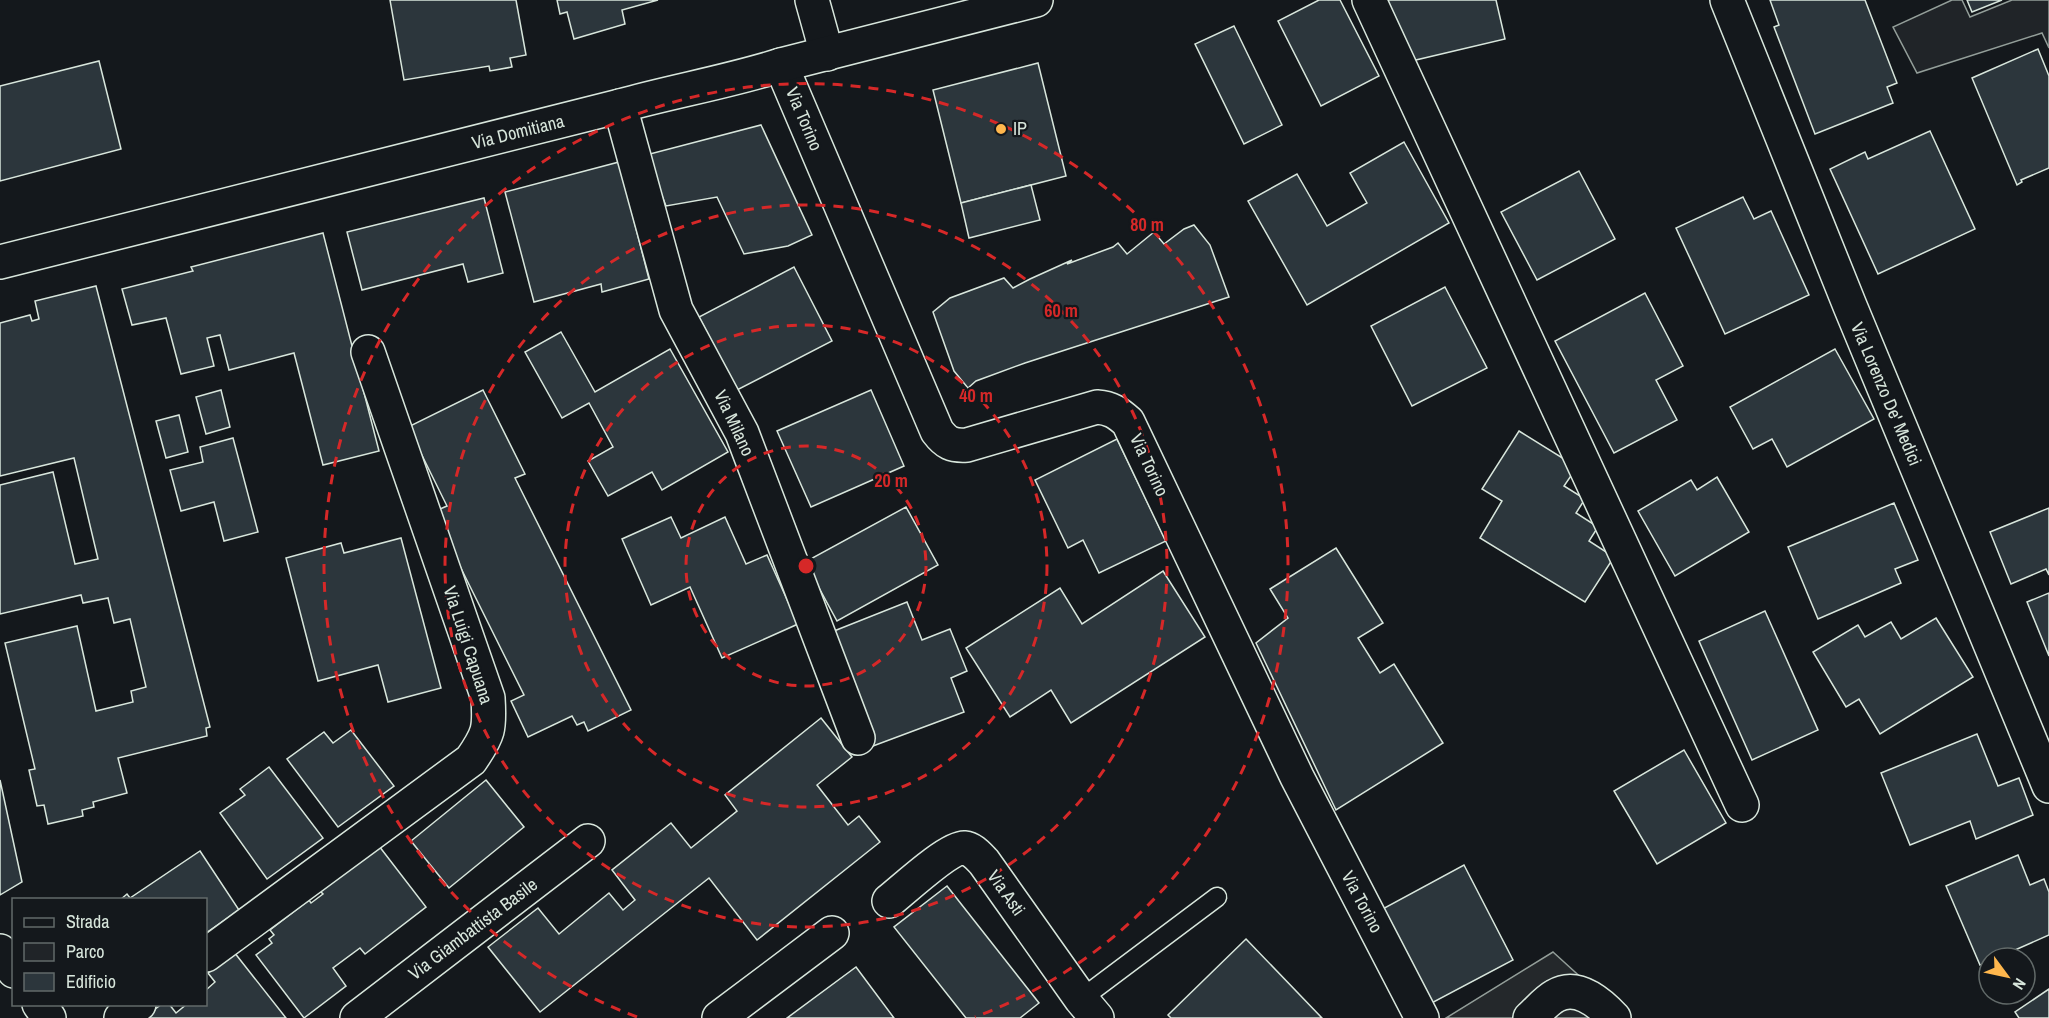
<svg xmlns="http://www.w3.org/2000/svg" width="2049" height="1018" font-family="'Archivo Narrow',sans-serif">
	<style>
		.green { fill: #202428; stroke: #939e99; stroke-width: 1.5 }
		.parking { fill: #24282b; stroke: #939e99; stroke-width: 1.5 }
		.building { fill: #2c363c; stroke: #d8e6dc; stroke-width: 1.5 }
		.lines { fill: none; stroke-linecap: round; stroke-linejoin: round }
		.service-casing { stroke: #d8e6dc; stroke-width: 21 }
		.minor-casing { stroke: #d8e6dc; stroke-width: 36 }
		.primary-casing { stroke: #d8e6dc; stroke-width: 36 }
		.service { stroke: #14181c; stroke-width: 18 }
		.minor { stroke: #14181c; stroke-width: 33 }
		.primary { stroke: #14181c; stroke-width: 33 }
		.ring { fill: none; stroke: #d62828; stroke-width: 3; stroke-dasharray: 10 8 }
		.poi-dot { fill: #ffb74d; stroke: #14181c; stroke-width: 2 }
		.labels { text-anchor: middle; stroke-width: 4.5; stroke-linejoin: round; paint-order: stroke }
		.street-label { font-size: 18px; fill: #d8e6dc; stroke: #14181c }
		.poi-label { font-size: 18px; fill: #d8e6dc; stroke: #14181c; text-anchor: start }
		.centre { fill: #d62828; stroke: #14181c; stroke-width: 3 }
		.ring-label { font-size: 18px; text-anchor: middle; font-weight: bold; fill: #d62828; stroke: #14181c; stroke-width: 4.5; stroke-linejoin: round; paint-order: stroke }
	</style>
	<rect width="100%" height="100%" fill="#14181c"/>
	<path class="green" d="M1952,0h10l8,17 42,-17h37v48l-7,-15 -125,40 -24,-46z"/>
	<path class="parking" d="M1553,952l55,50 -17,16h-145z"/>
	<g class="building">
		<path d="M390,0h126l10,55 -16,3 2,9 -22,4 -1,-5 -85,14z"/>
		<path d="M557,0h101l-36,10 3,14 -51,15 -7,-27 -7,2z"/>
		<path d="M1319,0h21l39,76 -58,30 -43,-85z"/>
		<path d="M1388,0h108l9,39 -102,24z"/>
		<path d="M1770,0h95l32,83 -10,4 6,16 -78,31 -41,-107 5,-2z"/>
		<path d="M1967,0h35l-30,12z"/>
		<path d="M1234,26l48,99 -38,19 -49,-100z"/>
		<path d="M2038,49l11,27v92l-28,12 1,2 -5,3 -45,-107z"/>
		<path d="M99,61l22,88 -121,32v-95z"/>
		<path d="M1038,63l28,113 -105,27 -28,-113z"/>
		<path d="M761,125l51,110 -24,11 -44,8 -27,-57 -51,9 -20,-51z"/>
		<path d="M1930,131l45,98 -97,45 -48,-105 35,-17 3,7z"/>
		<path d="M1404,142l45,81 -142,82 -59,-104 49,-27 30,52 40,-23 -17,-30z"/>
		<path d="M619,162l30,117 -47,13 -1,-8 -67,18 -29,-110z"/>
		<path d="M1579,171l36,68 -78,41 -36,-68z"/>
		<path d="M1031,185l9,35 -71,18 -8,-35z"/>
		<path d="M1743,197l11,22 17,-8 38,84 -84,39 -49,-106z"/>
		<path d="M484,198l19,75 -35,9 -5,-18 -101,26 -15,-58z"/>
		<path d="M1194,225l16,20 19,52 -204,66 -49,18 -8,7 -14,-17 -21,-59 17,-14 54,-20 9,10 17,-9 42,-19 -5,4 46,-17 5,-4 9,11 27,-22 10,12 20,-15z"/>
		<path d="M323,233l56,218 -56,14 -29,-112 -65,17 -9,-35 -13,3 7,28 -33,8 -15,-56 -34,7 -10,-36 71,-18 -2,-4z"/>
		<path d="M794,267l38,74 -95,49 -38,-73z"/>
		<path d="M96,286l114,441 -4,1 1,8 -89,22 9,35 -34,9 1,5 -12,3 1,6 -35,8 -4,-19 -7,1 -8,-36 6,-1 -30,-126 72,-17 19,85 37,-9 -2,-11 15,-4 -16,-68 -16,4 -6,-25 -25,5 -2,-8 -81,19v-129l53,-13 22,92 23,-5 -24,-101 -74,18v-153l30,-8 2,6 7,-2 -4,-18z"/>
		<path d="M1445,287l42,81 -75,38 -41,-80z"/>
		<path d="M1645,293l38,73 -27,14 21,40 -63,33 -59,-112z"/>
		<path d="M561,332l34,60 75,-43 58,103 -66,38 -10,-18 -44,24 -20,-35 25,-14 -24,-44 -27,15 -37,-66z"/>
		<path d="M1835,349l39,70 -87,48 -15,-28 -19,10 -23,-42z"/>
		<path d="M221,390l9,37 -24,7 -10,-37z"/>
		<path d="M483,390l42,84 -10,4 116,232 -43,21 -4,-9 -7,3 -5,-9 -44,21 -17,-36 13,-6 -91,-183 14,-6 -39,-79z"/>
		<path d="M871,390l33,76 -93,41 -34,-76z"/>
		<path d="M179,415l9,37 -22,6 -10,-37z"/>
		<path d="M1519,431l58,36 -13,19 21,13 -9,14 22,14 -9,14 25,16 -29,45 -105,-64 22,-37 -20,-12z"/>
		<path d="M233,438l25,94 -34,9 -10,-39 -33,9 -11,-41 33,-8 -3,-15z"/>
		<path d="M1117,439l49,102 -67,32 -16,-33 -15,8 -33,-68z"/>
		<path d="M1717,477l32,55 -74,44 -37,-65 53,-31 6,10z"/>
		<path d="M1894,503l24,57 -23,9 6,14 -83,36 -30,-72z"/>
		<path d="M906,507l32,58 -101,56 -32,-59z"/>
		<path d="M2049,508v67l-3,-6 -35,15 -21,-52z"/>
		<path d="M671,517l10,21 44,-21 21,47 21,-9 31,69 -76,34 -32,-71 -39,18 -29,-66z"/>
		<path d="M401,538l40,150 -53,14 -10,-37 -60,16 -32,-123 55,-15 3,10z"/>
		<path d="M1336,548l47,75 -25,15 22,35 14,-9 49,79 -107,67 -80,-167 32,-25 -18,-29z"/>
		<path d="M1163,571l42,66 -134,86 -20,-33 -41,27 -44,-69 94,-60 22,36z"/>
		<path d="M2049,593v63l-22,-54z"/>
		<path d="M907,602l15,38 28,-11 17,42 -16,7 13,34 -91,34 -39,-115z"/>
		<path d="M1765,611l53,119 -66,30 -53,-119z"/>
		<path d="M1936,618l37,59 -93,57 -21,-35 -13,8 -33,-55 45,-27 7,12 26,-15 10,17z"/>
		<path d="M821,718l31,39 -35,28 31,40 11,-9 21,26 -123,98 -48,-62 -169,134 -52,-65 50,-39 21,26 50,-41 14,17 12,-10 -23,-30 59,-47 20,25 46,-37 -12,-16z"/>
		<path d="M351,730l43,56 -56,41 -51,-68 37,-27 9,11z"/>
		<path d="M1977,734l21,52 21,-8 14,37 -57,24 -6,-18 -60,24 -29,-72z"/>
		<path d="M1684,750l42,73 -69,41 -43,-73z"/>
		<path d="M269,767l54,71 -56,41 -47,-66 25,-18 -5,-6z"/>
		<path d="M0,780l22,102 -22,13z"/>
		<path d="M486,780l38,47 -75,61 -38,-47z"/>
		<path d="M379,846l47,61 -61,47 -5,-6 -27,20 13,18 -42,32 -48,-63 16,-12 -3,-4 5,-4 -4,-5 39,-30 2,3 12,-9 -3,-3z"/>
		<path d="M200,851l39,59 -33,23v-33h-86l7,-6 3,4z"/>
		<path d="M2018,855l12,30 14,-6 5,13v43l-52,23h-8v4l-9,3 -34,-79z"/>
		<path d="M1464,865l49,95 -87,46 -49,-94z"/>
		<path d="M947,886l92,117 -19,15h-54l-72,-91z"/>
		<path d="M1246,939l76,79h-151l-3,-3z"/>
		<path d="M234,952l52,66h-143l19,-14h7l7,9 11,-9h19v-14l9,-8 -7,-9z"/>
		<path d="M856,967l38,51h-107z"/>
		<path d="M2049,989v29h-30l-4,-6z"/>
	</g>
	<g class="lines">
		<defs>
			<path id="service" d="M1081,999l136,-102"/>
			<g id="minor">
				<path d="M812,0l15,54"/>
				<path d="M1369,0l373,805"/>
				<path d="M1727,0l123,306 199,480"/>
				<path d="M781,65l156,366c9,12 15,15 30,14l130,-38c14,1 21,6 31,15l169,355 125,241"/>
				<path d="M620,106l56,204 66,123 116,305"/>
				<path d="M889,901c14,-11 59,-53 75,-53 9,1 14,8 20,14l97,137 16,19"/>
				<path d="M0,951l14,20"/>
				<path d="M206,955l265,-195c18,-26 19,-31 17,-62l-120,-346"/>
				<path d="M39,1004l10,14"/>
				<path d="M121,1018l18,-14"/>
				<path d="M357,1018l231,-177"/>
				<path d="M719,1018l113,-85"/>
				<path d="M1530,1018c8,-7 16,-17 25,-22 22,-13 45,7 59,22"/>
			</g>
			<path id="primary" d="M0,262l620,-156c53,-15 108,-24 161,-41l255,-65"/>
		</defs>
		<use href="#service" class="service-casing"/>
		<use href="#minor" class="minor-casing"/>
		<use href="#primary" class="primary-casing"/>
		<use href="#service" class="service"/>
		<use href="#minor" class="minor"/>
		<use href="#primary" class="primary"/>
	</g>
	<g class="ring">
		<circle cx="806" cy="566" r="120"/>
		<circle cx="806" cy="566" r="241"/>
		<circle cx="806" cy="566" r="361"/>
		<path d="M637 1017A482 482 0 1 1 975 1017"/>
	</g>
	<circle class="poi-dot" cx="1001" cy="129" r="6"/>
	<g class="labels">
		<g class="street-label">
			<text transform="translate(804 119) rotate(67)" y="6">Via Torino</text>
			<text transform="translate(518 132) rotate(-14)" y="6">Via Domitiana</text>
			<text transform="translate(1886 394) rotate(67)" y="6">Via Lorenzo De' Medici</text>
			<text transform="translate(734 423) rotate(65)" y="6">Via Milano</text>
			<text transform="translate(1149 465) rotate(65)" y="6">Via Torino</text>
			<text transform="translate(468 645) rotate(72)" y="6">Via Luigi Capuana</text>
			<text transform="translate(1006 893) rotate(55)" y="6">Via Asti</text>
			<text transform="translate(1362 902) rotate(62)" y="6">Via Torino</text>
			<text transform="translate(473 929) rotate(-37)" y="6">Via Giambattista Basile</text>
		</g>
		<g class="poi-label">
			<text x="1013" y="135">IP</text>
		</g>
	</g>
	<circle cx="806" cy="566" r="9" class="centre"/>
	<g class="ring-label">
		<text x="1147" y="231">80 m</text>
		<text x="1061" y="317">60 m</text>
		<text x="976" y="402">40 m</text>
		<text x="891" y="487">20 m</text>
	</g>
	<rect x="12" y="898" width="195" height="108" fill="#14181c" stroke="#626a69" stroke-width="1.5"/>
	<rect x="24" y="918" width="30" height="9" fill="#14181c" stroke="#626a69" stroke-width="1.5"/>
	<text x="66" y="928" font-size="18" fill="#d8e6dc">Strada</text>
	<rect x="24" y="943" width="30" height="18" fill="#202428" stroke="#626a69" stroke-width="1.5"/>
	<text x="66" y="958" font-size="18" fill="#d8e6dc">Parco</text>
	<rect x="24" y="973" width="30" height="18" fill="#2c363c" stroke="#626a69" stroke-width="1.5"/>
	<text x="66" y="988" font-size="18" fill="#d8e6dc">Edificio</text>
	<g transform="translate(2007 976) rotate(123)"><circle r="28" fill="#14181c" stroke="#626a69" stroke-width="1.5"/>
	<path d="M0-4.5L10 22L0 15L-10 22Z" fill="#ffb74d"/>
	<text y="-9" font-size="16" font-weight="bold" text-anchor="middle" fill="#d8e6dc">N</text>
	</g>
</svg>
